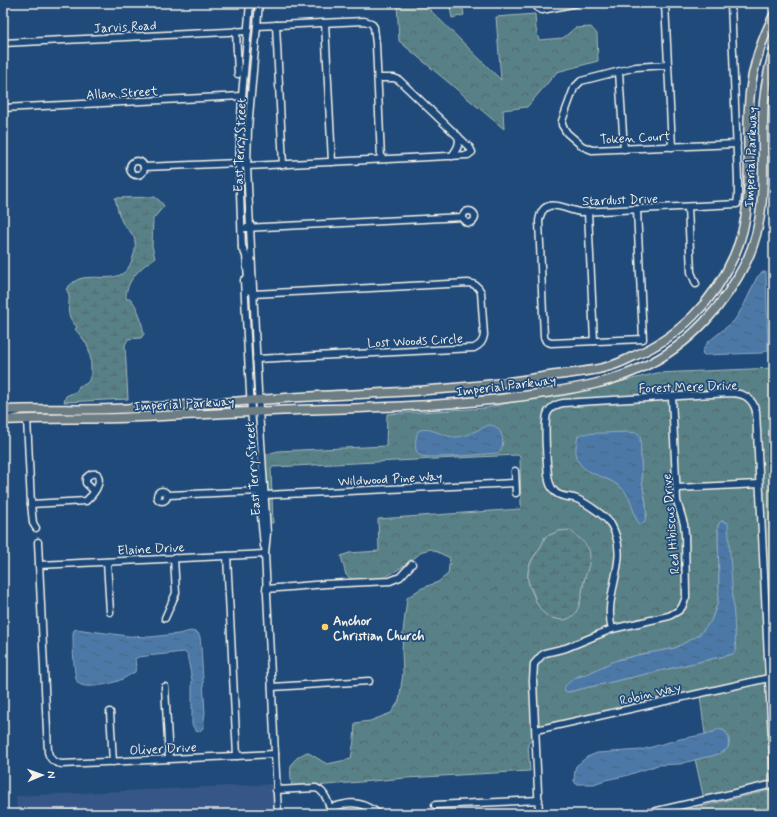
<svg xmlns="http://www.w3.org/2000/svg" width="777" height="817" font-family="Mynerve,sans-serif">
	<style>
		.built { fill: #345787 }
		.green { fill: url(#green-dots); stroke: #a6b8b8 }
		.forest { fill: url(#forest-crowns); stroke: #a6b8b8; fill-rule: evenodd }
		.wetland { fill: url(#wetland-marsh); stroke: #a6b8b8 }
		.pitch { fill: #598087; stroke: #a6b8b8 }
		.water { fill: url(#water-ripples); stroke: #8fa8c1 }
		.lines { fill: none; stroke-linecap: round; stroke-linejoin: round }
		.minor-casing { stroke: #f4f1e8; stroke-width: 9 }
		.major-casing { stroke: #f4f1e8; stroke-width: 11 }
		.minor { stroke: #1f4a7a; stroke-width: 6 }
		.major { stroke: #6d7d84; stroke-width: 8 }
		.poi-dot { fill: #ffd166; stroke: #1f4a7a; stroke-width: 1.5 }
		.labels { text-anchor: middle; stroke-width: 3.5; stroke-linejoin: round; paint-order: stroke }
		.street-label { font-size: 13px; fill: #f4f1e8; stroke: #1f4a7a }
		.poi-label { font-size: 13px; font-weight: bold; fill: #f4f1e8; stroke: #1f4a7a; text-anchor: start }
	</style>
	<defs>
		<pattern id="green-dots" width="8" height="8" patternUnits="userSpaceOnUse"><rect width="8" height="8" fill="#598087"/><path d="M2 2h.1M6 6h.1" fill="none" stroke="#52676a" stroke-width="1.8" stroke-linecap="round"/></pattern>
		<pattern id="forest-crowns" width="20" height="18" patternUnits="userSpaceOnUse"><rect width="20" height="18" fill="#598087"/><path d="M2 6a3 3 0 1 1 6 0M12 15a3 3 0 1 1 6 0" fill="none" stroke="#52676a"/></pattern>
		<pattern id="wetland-marsh" width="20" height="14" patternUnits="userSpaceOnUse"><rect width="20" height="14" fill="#598087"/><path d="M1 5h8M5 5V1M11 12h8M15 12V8" fill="none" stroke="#52676a"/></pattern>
		<pattern id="water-ripples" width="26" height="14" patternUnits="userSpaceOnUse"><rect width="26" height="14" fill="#4c78a7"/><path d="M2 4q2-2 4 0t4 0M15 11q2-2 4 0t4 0" fill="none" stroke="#4b627b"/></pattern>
	</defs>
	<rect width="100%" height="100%" fill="#1f4a7a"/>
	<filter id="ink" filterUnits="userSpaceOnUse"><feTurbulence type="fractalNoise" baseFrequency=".025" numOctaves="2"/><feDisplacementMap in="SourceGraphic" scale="8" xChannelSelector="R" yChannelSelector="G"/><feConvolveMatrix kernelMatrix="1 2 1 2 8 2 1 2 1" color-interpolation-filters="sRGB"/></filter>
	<g filter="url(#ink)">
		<path class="built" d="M274,784l1,30h-258l-1,-18z"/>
		<path class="green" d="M774,789v25h-103z"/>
		<g class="forest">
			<path d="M397,3h26l78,77 -5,-63 39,-3 1,15 3,11 24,-2 12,-10 16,-1 6,7 1,27 -41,11 -30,35 -24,3 1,19 -105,-88z"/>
			<path d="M774,368v419l-69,17 -10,-45c16,-4 45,-4 30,-28l-3,-1 -17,4 -5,-38 -156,32 -16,16 2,27 -124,7 -114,10c-2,-19 -5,-27 15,-36l20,12 24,-5 3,-19 1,-17 15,-2 21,-8 8,-12 4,-28 -1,-22 1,-19 4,-34 13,-9 18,-7 10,-8 2,-16 -19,-9 -8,2 -16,13 -23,14 -18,4 -13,-2 -7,-5 -5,-19 8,-3 30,-2 -1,-32 142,-10 1,-3 -1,-49 -2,-2 -245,12 -2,2 2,54h-4l-5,-68 14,-4 108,-5 1,-32 98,-6 28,-6 54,-7 90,-22zM628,432l7,1 5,4 2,46 3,14 2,19 -9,5c-4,-5 -4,-12 -6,-18 -7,-19 -27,-25 -43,-32l21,-38zM722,521l3,1 11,127 -3,5 -165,38 10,-16 7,-1 35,-16 55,-11 24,-13 12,-14 7,-19 1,-18 -1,-58 1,-3zM559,531c9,0 12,2 19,7 18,14 10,25 6,44 -3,12 -2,24 -12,34 -6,6 -12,4 -20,2 -1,-1 -4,-1 -5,-2 -6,-3 -18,-28 -19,-35 -1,-4 0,-10 1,-15 4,-11 13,-18 16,-29z"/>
		</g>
		<g class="wetland">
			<path d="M155,197l6,5 3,4 -11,13 -1,27 3,12c-13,8 -30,23 -29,41h5c9,12 10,21 13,35l-3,4 -13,1 -3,6 3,54 -64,3 2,-6 11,-5 2,-5c3,-1 6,-1 9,-4 5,-6 3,-30 -1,-37 -3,-6 -8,-11 -12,-16l2,-2c-17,-17 -2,-25 -11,-38 4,-4 8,-8 13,-10 19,-6 44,8 53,-19 2,-5 4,-12 3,-18 0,-8 -9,-13 -13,-20 -4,-8 -5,-16 -7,-24z"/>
			<path d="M570,530c6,6 16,12 19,20 3,10 -2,20 -5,30 -4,19 -3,47 -32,38 -8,-2 -15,-12 -17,-20 -2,-8 -8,-14 -7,-23 0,-15 13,-24 17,-38l14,-6z"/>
		</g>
		<path class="pitch" d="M449,3h13l2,12 -12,3z"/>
		<g class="water">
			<path d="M763,272h3l2,78 -6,3 -58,2 -2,-2 3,-7 3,-4 26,-21 10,-16 13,-28z"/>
			<path d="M489,425c3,0 7,1 9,4 6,6 7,20 -1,24 -11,1 -73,7 -78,2 -6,-5 -3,-18 -1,-24 13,-6 24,7 39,6 12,-1 21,-8 32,-12z"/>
			<path d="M628,432l10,1 2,4c1,14 1,29 2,44 1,14 8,28 2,42l-4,1c-8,-8 -6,-21 -14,-31 -19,-25 -60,-12 -48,-57l3,-2z"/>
			<path d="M722,521l6,2 8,126 -3,5 -165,38 -3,-1 -1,-4 10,-9 11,-3 29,-14 24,-6 37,-7 24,-13 12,-14 7,-19 1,-18 -1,-58 1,-3z"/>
			<path d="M76,629l52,7 21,1 29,-3 13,-3 7,2 2,4 1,10 4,66 -2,15 -4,4 -3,-1 -4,-6v-45l-5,-26 -3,-2 -46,5 -3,2 1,7 -1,6c-6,3 -11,7 -17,9 -8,3 -34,9 -40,2 -5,-7 -5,-41 -5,-50l1,-3z"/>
			<path d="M718,729l7,2 4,6 -1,11 -5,4 -11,4 -10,2 -22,6 -22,1 -33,11 -20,4 -11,4h-18l-2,-3 1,-12 1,-3 11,-9 10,-4 44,-3 39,-11 32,-6z"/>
			<path d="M77,809l4,2 2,3h-48l3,-2z"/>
		</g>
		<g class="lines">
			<defs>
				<g id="minor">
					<path d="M259,3l-11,125 -1,38 12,245 8,122 -2,21 13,260"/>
					<path d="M535,3l3,5 4,2 35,-7"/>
					<path d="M665,3l7,144"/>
					<path d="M325,23l7,139"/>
					<path d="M276,25l7,140"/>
					<path d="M257,26l107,-5 7,2 3,4 2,17 5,115"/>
					<path d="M236,31l2,43"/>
					<path d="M3,43l245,-12"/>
					<path d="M668,65l-32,2 -55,14 -7,7 -12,33v4l5,8 15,13 10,4 145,-6"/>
					<path d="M619,72l5,77"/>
					<path d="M3,108l239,-12"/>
					<path d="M452,156c4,-6 9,-12 6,-20"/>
					<circle cx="137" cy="168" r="7"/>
					<path d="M144,167l95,-4 8,3 221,-11 4,-3 -2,-4 -71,-68 -5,-2h-16"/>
					<path d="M688,207l3,65 5,12"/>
					<path d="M637,210l6,129 -92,4 -5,-2 -2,-4 -5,-116c4,-27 26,-11 42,-9l156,-8 1,-8v-16l-7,-177"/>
					<circle cx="469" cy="217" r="6"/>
					<path d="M588,212l6,129"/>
					<path d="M246,228l217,-11"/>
					<path d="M242,246l4,10 3,34 4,4 215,-11c7,1 10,3 13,9l3,43c-1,7 -4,10 -10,13l-218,11"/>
					<path d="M242,249l-3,-86 3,-67 8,-93"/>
					<path d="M244,280l7,131 13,135"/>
					<path d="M3,415l16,-4"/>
					<path d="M27,419l4,85 2,19 3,5"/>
					<path d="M515,471l1,22"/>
					<path d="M677,488l82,-4"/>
					<circle cx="162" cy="496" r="5"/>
					<path d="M168,495l94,-4"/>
					<path d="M265,495l250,-12"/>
					<path d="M31,504l55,-3c7,-6 17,-18 11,-27 -5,-1 -7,0 -11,4v5l8,8"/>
					<path d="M38,542l10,210c2,8 6,11 14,12l213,-10"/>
					<path d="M227,556l10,200"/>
					<path d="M107,562l3,50"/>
					<path d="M39,565l226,-11"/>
					<path d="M266,589l60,-5 64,-3 10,-4 12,-13"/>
					<path d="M165,618l11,-25 -2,-35"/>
					<path d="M612,629c-9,-31 14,-64 4,-93 -2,-5 -3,-10 -7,-14 -5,-7 -23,-19 -32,-23 -7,-3 -16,-1 -22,-7 -3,-3 -5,-7 -6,-11 -2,-11 -6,-61 -1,-69 4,-6 9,-8 15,-9l166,-10c14,0 23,4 27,18l18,370"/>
					<path d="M165,687l4,72"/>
					<path d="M272,687l97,-6"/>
					<path d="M110,712l3,50"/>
					<path d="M536,730l233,-52"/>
					<path d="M276,790l40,-2c9,3 14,17 15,26"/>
					<path d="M435,805l104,-5"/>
					<path d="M330,808c14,-4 24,-8 37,-1 4,2 8,3 11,7"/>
					<path d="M539,814l-6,-133 1,-17 7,-8 4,-3 21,-5 46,-19 57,-13 9,-5 4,-4 4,-10 -1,-63 -1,-10 -7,-23 -5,-104"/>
					<path d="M644,814l130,-30"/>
				</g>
				<g id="major">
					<path d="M3,410c45,-2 89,1 134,-2 67,-3 134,-10 201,-13 71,-3 141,-7 211,-19 20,-3 42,-4 61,-10 8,-2 16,-6 24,-10 44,-18 81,-56 100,-100 24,-54 10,-106 16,-163 3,-27 12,-54 24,-78"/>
					<path d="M3,420c39,-2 78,-1 117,-2 69,-3 138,-7 208,-9 72,-2 146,-5 217,-16 33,-5 68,-11 98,-26 47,-22 82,-62 104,-107 21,-45 15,-93 16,-140 0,-25 4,-46 11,-70"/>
				</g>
			</defs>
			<use href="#minor" class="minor-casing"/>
			<use href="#major" class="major-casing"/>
			<use href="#minor" class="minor"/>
			<use href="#major" class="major"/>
		</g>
	</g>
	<circle class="poi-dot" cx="325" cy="627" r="4"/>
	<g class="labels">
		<g class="street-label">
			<text transform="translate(125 26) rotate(-3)" y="5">Jarvis Road</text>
			<text transform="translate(122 92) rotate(-3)" y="5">Allan Street</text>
			<text transform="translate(635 137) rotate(-3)" y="5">Token Court</text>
			<text transform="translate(239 145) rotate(-88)" y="5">East Terry Street</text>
			<text transform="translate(750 157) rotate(-88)" y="5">Imperial Parkway</text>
			<text transform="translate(620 199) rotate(-2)" y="5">Stardust Drive</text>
			<text transform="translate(415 340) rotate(-3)" y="5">Lost Woods Circle</text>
			<text transform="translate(506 385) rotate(-7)" y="5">Imperial Parkway</text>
			<text transform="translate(688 386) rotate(-2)" y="5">Forest Mere Drive</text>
			<text transform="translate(184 403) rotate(-3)" y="5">Imperial Parkway</text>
			<text transform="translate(252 469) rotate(-94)" y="5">East Terry Street</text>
			<text transform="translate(390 478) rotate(-3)" y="5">Wildwood Pine Way</text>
			<text transform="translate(670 524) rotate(-95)" y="5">Red Hibiscus Drive</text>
			<text transform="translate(151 548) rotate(-3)" y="5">Elaine Drive</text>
			<text transform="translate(650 693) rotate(-13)" y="5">Robin Way</text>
			<text transform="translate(163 748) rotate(-3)" y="5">Oliver Drive</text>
		</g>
		<g class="poi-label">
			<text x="333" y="625">Anchor<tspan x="333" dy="15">Christian Church</tspan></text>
		</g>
	</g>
	<rect width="777" height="817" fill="none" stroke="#1f4a7a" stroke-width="16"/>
	<rect x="8" y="8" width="761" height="801" fill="none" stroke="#f4f1e8" stroke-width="1.5" filter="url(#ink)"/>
	<g transform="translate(42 775) rotate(88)" stroke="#1f4a7a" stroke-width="3" paint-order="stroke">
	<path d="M0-3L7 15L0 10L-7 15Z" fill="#f4f1e8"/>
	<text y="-6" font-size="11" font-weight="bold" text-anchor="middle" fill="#f4f1e8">N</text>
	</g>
</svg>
